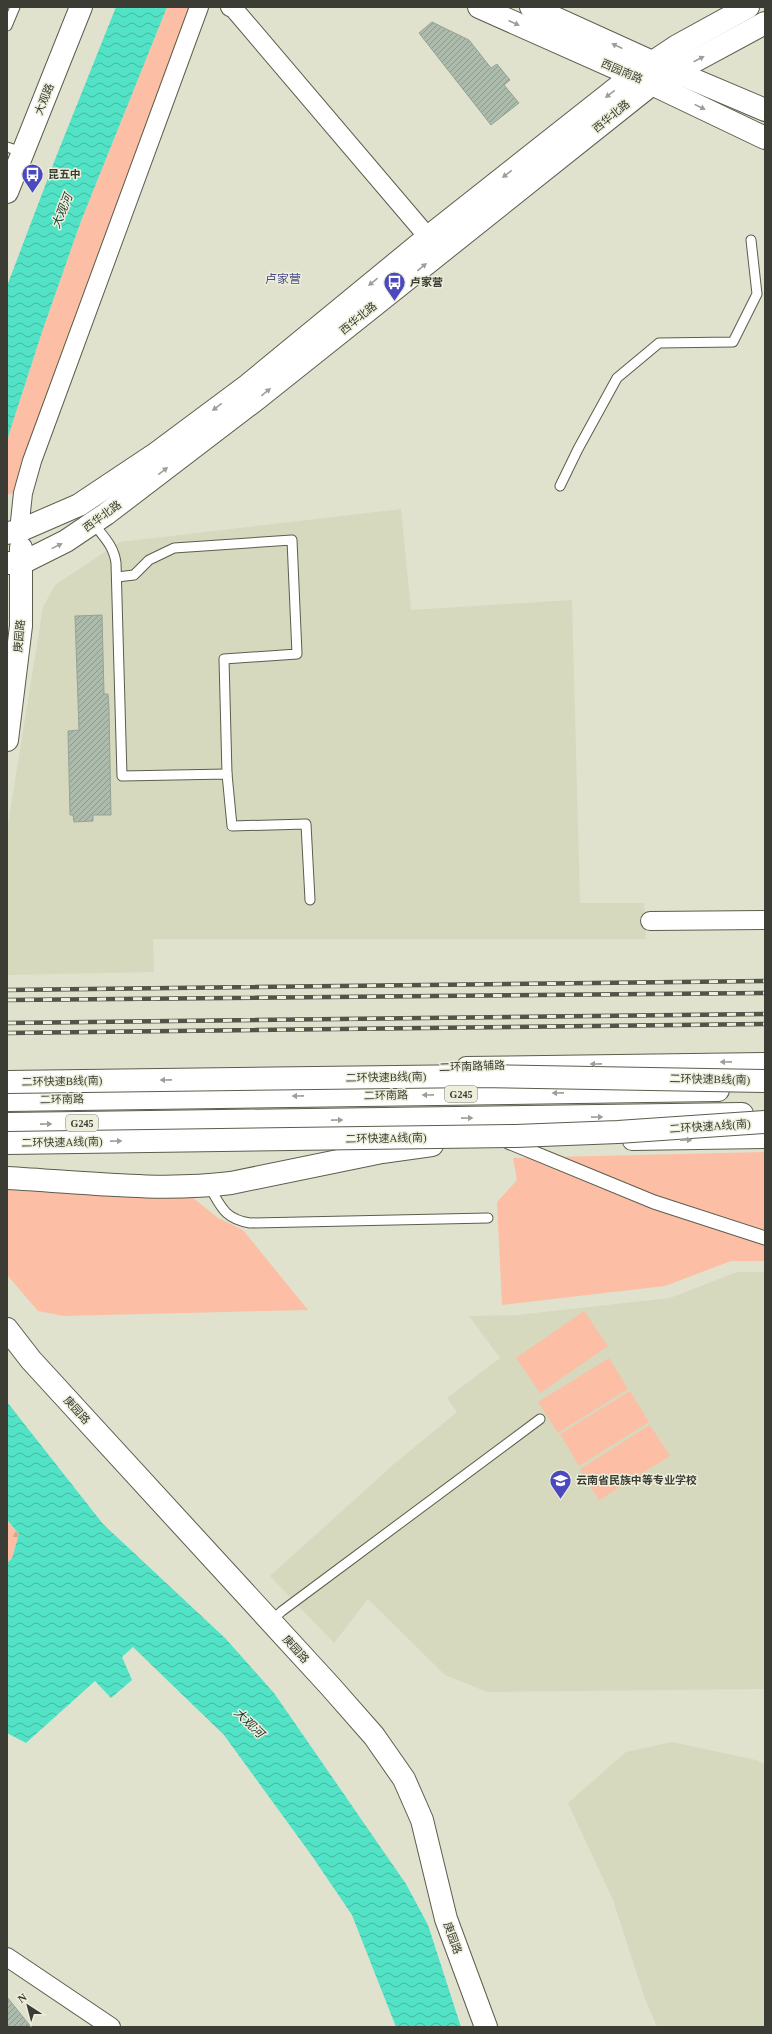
<svg xmlns="http://www.w3.org/2000/svg" width="772" height="2034" font-family="'Times New Roman','Noto Sans SC',serif">
	<style>
		.built { fill: #d6d9bd }
		.forest { fill: url(#forest-firs) }
		.green { fill: #fcbfa5 }
		.water { fill: url(#water-waves) }
		.building { fill: url(#building-hatch); stroke: #95a395 }
		.lines { fill: none; stroke-linecap: round; stroke-linejoin: round }
		.service-casing { stroke: #5c5d4c; stroke-width: 11 }
		.pedestrian-casing { stroke: #5c5d4c; stroke-width: 15 }
		.minor-casing { stroke: #5c5d4c; stroke-width: 20 }
		.tertiary-casing { stroke: #5c5d4c; stroke-width: 24 }
		.secondary-casing { stroke: #5c5d4c; stroke-width: 24 }
		.primary-casing { stroke: #5c5d4c; stroke-width: 24 }
		.service { stroke: #fff; stroke-width: 9 }
		.pedestrian { stroke: #fff; stroke-width: 13 }
		.minor { stroke: #fff; stroke-width: 18 }
		.tertiary { stroke: #fff; stroke-width: 22 }
		.secondary { stroke: #fff; stroke-width: 22 }
		.primary { stroke: #fff; stroke-width: 22 }
		.rail-casing { stroke: #525349; stroke-width: 4.5 }
		.rail { stroke: #edefdb; stroke-width: 3; stroke-dasharray: 9; stroke-linecap: butt }
		.trunk-bridge-casing { stroke: #5c5d4c; stroke-width: 24; stroke-linecap: butt }
		.trunk-bridge { stroke: #fff; stroke-width: 22 }
		.oneway { fill: #9d9e9a }
		.labels { text-anchor: middle; stroke-width: 3; stroke-linejoin: round; paint-order: stroke }
		.shield { fill: #edefdb; stroke: #707266; stroke-width: 1 }
		.shield-label { font-size: 10px; font-weight: bold; fill: #3b3c34 }
		.street-label { font-size: 11px; fill: #3b3c34; stroke: #edefdb }
		.poi-label { font-size: 11px; font-weight: bold; fill: #3b3c34; stroke: #edefdb; text-anchor: start }
		.water-label { font-size: 12px; font-style: italic; fill: #213933; stroke: #edefdb }
		.neighbourhood-label { font-size: 12px; fill: #474c89; stroke: #edefdb }
	</style>
	<defs>
		<pattern id="forest-firs" width="22" height="20" patternUnits="userSpaceOnUse"><rect width="22" height="20" fill="#fcbfa5"/><path d="M5 1l3.5 6h-7zM16 11l3.5 6h-7z" fill="#d9a58f"/></pattern>
		<pattern id="water-waves" width="16" height="10" patternUnits="userSpaceOnUse"><rect width="16" height="10" fill="#52e2c6"/><path d="M0 5q4-4 8 0t8 0" fill="none" stroke="#45b8a2"/></pattern>
		<pattern id="building-hatch" width="6" height="6" patternUnits="userSpaceOnUse"><rect width="6" height="6" fill="#acbbac"/><path d="M-1 1l2-2M0 6l6-6M5 7l2-2" fill="none" stroke="#8d998d"/></pattern>
	</defs>
	<rect width="100%" height="100%" fill="#e0e2ce"/>
	<g class="built">
		<path d="M401,509l10,101 161,-10 8,303h64l2,36h-493l1,33 -147,3v-145l36,-223 12,-22 65,-43z"/>
		<path d="M737,1272h28v417l-278,3 -42,-17 -77,-76 -34,44 -64,-67 124,-112 63,-52 -10,-14 53,-40 -31,-42 48,-1 153,-17z"/>
		<path d="M672,1742l84,18 9,5v262h-108l-13,-31 -31,-96 -45,-97 58,-51z"/>
	</g>
	<path class="forest" d="M7,1521l12,13 -7,24 -5,5z"/>
	<g class="green">
		<path d="M167,7h39l-183,486 -16,1v-54l35,-108 39,-111z"/>
		<path d="M765,1152v109h-34l-66,25 -163,19 -5,-103 20,-22 -4,-22z"/>
		<path d="M7,1190l132,5 48,-2 31,25 25,12 65,80 -244,6 -26,-5 -31,-36z"/>
		<path d="M584,1311l24,35 -68,47 -24,-35z"/>
		<path d="M609,1358l19,31 -70,44 -20,-31z"/>
		<path d="M630,1391l19,31 -70,44 -19,-32z"/>
		<path d="M650,1425l20,31 -71,44 -19,-31z"/>
	</g>
	<g class="water">
		<path d="M116,7h51l-86,214 -39,111 -35,108v-154l49,-129z"/>
		<path d="M7,1402l96,122 122,114 49,55 132,191 22,41 33,102h-65l-44,-112 -40,-59 -88,-121 -91,-88 -11,10 10,23 -21,18 -16,-17 -69,62 -19,-10v-170l5,-5 7,-24 -12,-14z"/>
	</g>
	<g class="building">
		<path d="M432,22l37,18 22,28 6,-4 13,16 -6,5 15,18 -28,22 -72,-92z"/>
		<path d="M102,615l2,79h4l1,16 2,105h-18v6l-19,1 -1,-7h-3l-2,-84 11,-1 -4,-114z"/>
		<path d="M7,1997l24,30h-24z"/>
	</g>
	<g class="lines">
		<defs>
			<g id="service">
				<path d="M7,26l8,-19"/>
				<path d="M7,147l15,5"/>
				<path d="M560,486l18,-37 39,-71 42,-35 74,-1 24,-48 -6,-54"/>
				<path d="M93,523c10,13 21,23 23,40l6,213 105,-2 5,52 74,-2 4,76"/>
				<path d="M117,577l17,-2 15,-15 25,-12 118,-8 5,114 -73,5 3,115"/>
				<path d="M209,1186c12,20 15,33 41,37l238,-5"/>
				<path d="M271,1621l11,-10 258,-192"/>
			</g>
			<path id="pedestrian" d="M508,1142l146,60 111,36"/>
			<g id="minor">
				<path d="M230,7l4,2 194,228"/>
				<path d="M19,531l4,-38 9,-32 167,-454"/>
				<path d="M650,921l115,-1"/>
				<path d="M466,1066l299,-4"/>
				<path d="M632,1141l133,-2"/>
				<path d="M7,1957l104,70"/>
			</g>
			<g id="tertiary">
				<path d="M7,533l12,-2 60,-26 75,-50 94,-70 180,-148 204,-161 45,-30 71,-39"/>
				<path d="M7,563h15l44,-22 40,-27 152,-116 394,-314 113,-61"/>
				<path d="M7,740l14,-114v-78"/>
				<path d="M7,1178c75,4 150,14 224,5l151,-31 50,-7"/>
				<path d="M7,1329l24,31 299,326 44,50 30,43 18,41 24,99 40,108"/>
			</g>
			<g id="secondary">
				<path d="M479,7l173,77 113,54"/>
				<path d="M531,7l121,55 113,48"/>
				<path d="M7,192l74,-185"/>
			</g>
			<g id="primary">
				<path d="M7,1100l711,-10"/>
				<path d="M7,1124l735,-10"/>
			</g>
		</defs>
		<use href="#service" class="service-casing"/>
		<use href="#pedestrian" class="pedestrian-casing"/>
		<use href="#minor" class="minor-casing"/>
		<use href="#tertiary" class="tertiary-casing"/>
		<use href="#secondary" class="secondary-casing"/>
		<use href="#primary" class="primary-casing"/>
		<use href="#service" class="service"/>
		<use href="#pedestrian" class="pedestrian"/>
		<use href="#minor" class="minor"/>
		<use href="#tertiary" class="tertiary"/>
		<use href="#secondary" class="secondary"/>
		<use href="#primary" class="primary"/>
		<defs>
			<g id="rail">
				<path d="M7,990l758,-9"/>
				<path d="M7,1000l758,-7"/>
				<path d="M7,1023l758,-9"/>
				<path d="M7,1033l758,-9"/>
			</g>
		</defs>
		<use href="#rail" class="rail-casing"/>
		<use href="#rail" class="rail"/>
		<defs>
			<g id="trunk-bridge">
				<path d="M7,1082l470,-6 288,5"/>
				<path d="M7,1143l509,-7 102,-4 147,-10"/>
			</g>
		</defs>
		<use href="#trunk-bridge" class="trunk-bridge-casing"/>
		<use href="#trunk-bridge" class="trunk-bridge"/>
	</g>
	<defs><path id="oneway-solid" d="M-6-.8H1V-3.2L6.5 0L1 3.2V.8H-6Z"/></defs>
	<g class="oneway">
		<use href="#oneway-solid" transform="translate(514 23) rotate(24)"/>
		<use href="#oneway-solid" transform="translate(617 46) rotate(-155)"/>
		<use href="#oneway-solid" transform="translate(699 59) rotate(-28)"/>
		<use href="#oneway-solid" transform="translate(610 94) rotate(142)"/>
		<use href="#oneway-solid" transform="translate(700 107) rotate(26)"/>
		<use href="#oneway-solid" transform="translate(507 174) rotate(142)"/>
		<use href="#oneway-solid" transform="translate(422 267) rotate(-39)"/>
		<use href="#oneway-solid" transform="translate(373 282) rotate(141)"/>
		<use href="#oneway-solid" transform="translate(266 392) rotate(-39)"/>
		<use href="#oneway-solid" transform="translate(217 407) rotate(143)"/>
		<use href="#oneway-solid" transform="translate(163 471) rotate(-37)"/>
		<use href="#oneway-solid" transform="translate(57 546) rotate(-26)"/>
		<use href="#oneway-solid" transform="translate(726 1062) rotate(179)"/>
		<use href="#oneway-solid" transform="translate(596 1064) rotate(179)"/>
		<use href="#oneway-solid" transform="translate(166 1080) rotate(179)"/>
		<use href="#oneway-solid" transform="translate(558 1093) rotate(179)"/>
		<use href="#oneway-solid" transform="translate(428 1095) rotate(179)"/>
		<use href="#oneway-solid" transform="translate(298 1096) rotate(179)"/>
		<use href="#oneway-solid" transform="translate(597 1117) rotate(-1)"/>
		<use href="#oneway-solid" transform="translate(467 1118) rotate(-1)"/>
		<use href="#oneway-solid" transform="translate(337 1120) rotate(-1)"/>
		<use href="#oneway-solid" transform="translate(46 1124) rotate(-1)"/>
		<use href="#oneway-solid" transform="translate(686 1140) rotate(-1)"/>
		<use href="#oneway-solid" transform="translate(116 1141) rotate(-1)"/>
	</g>
	<defs>
		<symbol id="bus-pin" viewBox="-11 -11 22 30"><path d="M0 17L-7.5 6A9.5 9.5 0 1 1 7.5 6Z" fill="#4b49bf" stroke="#edefdb"/><path d="M-5-6H5V4H4V6H2V4H-2V6H-4V4H-5ZM-3.5-4V0h7V-4ZM-3.5 1.2v1.5H-2V1.2ZM2 1.2v1.5H3.5V1.2Z" fill="#fff"/></symbol>
		<symbol id="school-pin" viewBox="-11 -11 22 30"><path d="M0 17L-7.5 6A9.5 9.5 0 1 1 7.5 6Z" fill="#4b49bf" stroke="#edefdb"/><path d="M0-5L7-2L0 1L-7-2ZM-4 1L0 2.5L4 1V4Q0 6-4 4Z" fill="#fff"/></symbol>
	</defs>
	<g fill-rule="evenodd">
		<use href="#bus-pin" x="20" y="162" width="25" height="34"/>
		<use href="#bus-pin" x="382" y="270" width="25" height="34"/>
		<use href="#school-pin" x="548" y="1468" width="25" height="34"/>
	</g>
	<g class="labels">
		<g class="shield">
			<rect x="445" y="1086" width="32" height="16" rx="3"/>
			<rect x="66" y="1115" width="32" height="16" rx="3"/>
		</g>
		<g class="shield-label">
			<text x="461" y="1098">G245</text>
			<text x="82" y="1127">G245</text>
		</g>
		<g class="street-label">
			<text transform="translate(622 71) rotate(23)" y="4">西园南路</text>
			<text transform="translate(44 99) rotate(-68)" y="4">大观路</text>
			<text transform="translate(611 116) rotate(-39)" y="4">西华北路</text>
			<text transform="translate(358 318) rotate(-39)" y="4">西华北路</text>
			<text transform="translate(102 516) rotate(-36)" y="4">西华北路</text>
			<text transform="translate(19 636) rotate(-85)" y="4">庚园路</text>
			<text transform="translate(472 1066) rotate(-2)" y="4">二环南路辅路</text>
			<text transform="translate(386 1077) rotate(-1)" y="4">二环快速B线(南)</text>
			<text transform="translate(710 1079) rotate(1)" y="4">二环快速B线(南)</text>
			<text transform="translate(62 1081) rotate(-1)" y="4">二环快速B线(南)</text>
			<text transform="translate(386 1095) rotate(-1)" y="4">二环南路</text>
			<text transform="translate(62 1099) rotate(-1)" y="4">二环南路</text>
			<text transform="translate(710 1126) rotate(-4)" y="4">二环快速A线(南)</text>
			<text transform="translate(386 1138) rotate(-1)" y="4">二环快速A线(南)</text>
			<text transform="translate(62 1142) rotate(-1)" y="4">二环快速A线(南)</text>
			<text transform="translate(77 1410) rotate(48)" y="4">庚园路</text>
			<text transform="translate(296 1649) rotate(48)" y="4">庚园路</text>
			<text transform="translate(453 1938) rotate(70)" y="4">庚园路</text>
		</g>
		<g class="poi-label">
			<text x="48" y="178">昆五中</text>
			<text x="410" y="286">卢家营</text>
			<text x="576" y="1484">云南省民族中等专业学校</text>
		</g>
		<g class="water-label">
			<text transform="translate(62 211) rotate(-68)" y="4">大观河</text>
			<text transform="translate(249 1723) rotate(44)" y="4">大观河</text>
		</g>
		<g class="neighbourhood-label">
			<text x="283" y="283">卢家营</text>
		</g>
	</g>
	<rect width="772" height="2034" fill="none" stroke="#3b3c34" stroke-width="16"/>
	<g transform="translate(28 2006) rotate(324)" stroke="#edefdb" stroke-width="3" paint-order="stroke">
	<path d="M0-3L7 15L0 10L-7 15Z" fill="#3b3c34"/>
	<text y="-6" font-size="11" font-weight="bold" text-anchor="middle" fill="#3b3c34">N</text>
	</g>
</svg>
